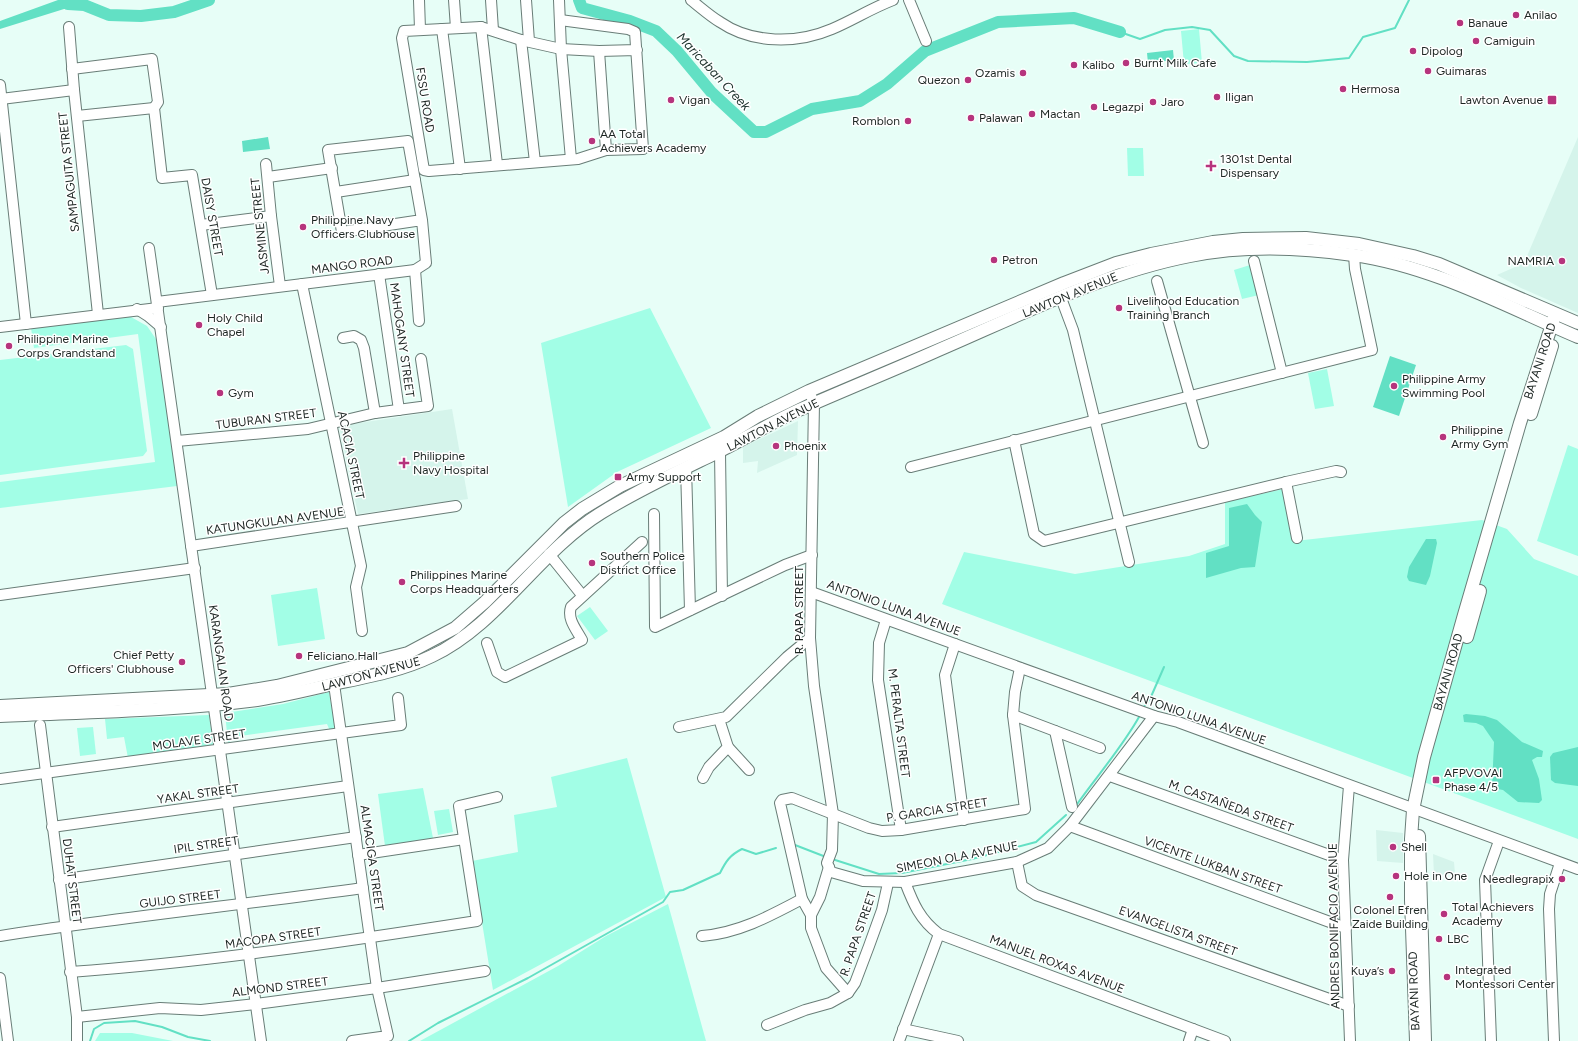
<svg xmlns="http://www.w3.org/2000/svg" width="1578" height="1041" font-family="Figtree,sans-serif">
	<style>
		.built { fill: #d5f4eb }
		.green { fill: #a2fee6 }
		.water { fill: #62e0c4 }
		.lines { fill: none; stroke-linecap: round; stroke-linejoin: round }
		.stream { stroke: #62e0c4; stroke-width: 2 }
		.river { stroke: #62e0c4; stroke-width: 12 }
		.minor-casing { stroke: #697d77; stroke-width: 12 }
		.major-casing { stroke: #697d77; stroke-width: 14 }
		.minor { stroke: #fff; stroke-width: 10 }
		.major { stroke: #fff; stroke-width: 12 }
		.poi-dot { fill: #b6347d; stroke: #fff; stroke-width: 1.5 }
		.labels { text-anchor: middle; stroke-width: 3; stroke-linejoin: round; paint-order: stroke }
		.poi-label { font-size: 12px; fill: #1d2623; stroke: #fff; text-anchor: start }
		.street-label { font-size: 12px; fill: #1d2623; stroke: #fff }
		.water-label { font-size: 13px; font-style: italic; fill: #1c322c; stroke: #fff }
	</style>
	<rect width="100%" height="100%" fill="#e7fef7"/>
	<g class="built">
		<path d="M1578,137v176l-57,-25 -24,-13 27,-12z"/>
		<path d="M452,409l16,90 -110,15 -19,-88z"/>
		<path d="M798,421l-1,34 -40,18 1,-12 -15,2v-16z"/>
		<path d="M1376,830l27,3v30l-26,-2z"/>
		<path d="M1433,854l21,8 1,12 -21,1z"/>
	</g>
	<g class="green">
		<path d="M1199,29l3,34 -18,1 -3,-33z"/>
		<path d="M1127,148h16l1,28h-16z"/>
		<path d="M1250,265l9,30 -17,4 -8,-29z"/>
		<path d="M650,308l61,120 -94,44 -49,35 -27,-164z"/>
		<path d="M131,317l16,9 11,16 19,144 -177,22v-26l155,-20 -17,-128 -104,14 -3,-20 69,-10z"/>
		<path d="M126,345l7,4 14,102 -4,5 -143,19v-115z"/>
		<path d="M1327,369l7,37 -19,3 -7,-36z"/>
		<path d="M1568,445l10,4v107l-41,-15z"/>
		<path d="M1283,489l12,52 187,-21 25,9 27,30 44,17v263l-636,-235 22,-52 111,22 114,-18 36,-12v-42z"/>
		<path d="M317,588l8,51 -47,7 -7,-51z"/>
		<path d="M590,607l18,24 -13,9 -18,-24z"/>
		<path d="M329,692l6,34 -3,5h-2l-3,-7 -94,13 -5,7v-1l-3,-30 58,-9z"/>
		<path d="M209,715l4,28 -2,5 -83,10 -4,-21 -17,2 -2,-20z"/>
		<path d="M93,727l3,27 -16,2 -3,-28z"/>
		<path d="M627,758l39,139 -173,93 -21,-129 46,-9 -4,-37 43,-8 -6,-30z"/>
		<path d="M423,788l10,50 -48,8 -7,-52z"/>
		<path d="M449,809l4,23 -15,3 -4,-24z"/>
		<path d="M668,904l38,137h-286l138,-75 48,-30z"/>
		<path d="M100,1033h32l41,8h-78z"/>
	</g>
	<g class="water">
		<path d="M58,0h28l-4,10 -18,-1 -64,20v-8z"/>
		<path d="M1173,50l1,10 -26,3 -1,-10z"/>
		<path d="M268,137l2,12 -27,3 -1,-11z"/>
		<path d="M1390,356l26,9 -17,51 -26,-9z"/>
		<path d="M1247,504l8,11 7,7 -7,45 -14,1 -35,10v-25l23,-7v-38z"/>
		<path d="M1426,539h10l1,4 -7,33 -4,9 -17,-4 -2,-4 2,-10z"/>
		<path d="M1466,714l19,2 12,4 25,22 21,9 -1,6h-5l-5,3 7,19 3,21 -3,3 -21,-1 -15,-12 -11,-2 2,-46 -11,-16 -7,-3 -12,-1 -1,-7z"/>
		<path d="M1578,747v39l-23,-3 -4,-3 -1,-23 3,-4z"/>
	</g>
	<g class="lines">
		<g class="stream">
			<path d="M1120,32l20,7 25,-9 27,-3 18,3 24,26 14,5 59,1 42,-4 14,-21 32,-9 14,-28"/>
			<path d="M1143,708l7,-9 14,-32"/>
			<path d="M1075,807c21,-30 46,-58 64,-90"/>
			<path d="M795,845l31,12"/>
			<path d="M832,859l47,15 23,-1 70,-14 64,-17 30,-27"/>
			<path d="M90,1041l4,-12 10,-6 31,-2 27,6 26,10 22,4"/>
			<path d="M409,1041l29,-18 90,-45 135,-76 7,-10 13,-2 37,-17c6,-12 10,-18 22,-24l14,5 20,-6"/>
		</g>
		<g class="river">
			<path d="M579,0l3,8 48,13 26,10 21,20 35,42 42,39h12l46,-23 48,-8 27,-17 38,-33 73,-29 76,-4 46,14"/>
			<path d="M68,4l16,1 25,10 32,1 33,-4 35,-12"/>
		</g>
		<defs>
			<g id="minor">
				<path d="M419,0l1,29"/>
				<path d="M454,0l2,28"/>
				<path d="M491,0l2,30"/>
				<path d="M526,0l3,41"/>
				<path d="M559,0l2,49 10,110"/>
				<path d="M691,0c9,7 19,16 29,22 32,22 77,22 112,7 21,-9 40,-21 61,-29"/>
				<path d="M909,0l17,41"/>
				<path d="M560,20l68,9 7,3 8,117 -37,1 -28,9 -149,12 -5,-1 -22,-132 2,-7 77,-4 40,13 40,9 38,2 38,-1"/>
				<path d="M69,27l5,63 24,224"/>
				<path d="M481,27l16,137"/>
				<path d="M442,29l18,140"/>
				<path d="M521,40l14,122"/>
				<path d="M599,51l7,99"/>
				<path d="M72,69l80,-10 6,43 -4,6 8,70 30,-3 20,120"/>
				<path d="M0,85l26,239"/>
				<path d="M1,99l73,-9"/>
				<path d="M77,116l77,-8"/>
				<path d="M266,164l5,52 9,70"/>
				<path d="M268,177l64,-9"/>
				<path d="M336,192l79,-12"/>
				<path d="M201,225l70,-9"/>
				<path d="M149,248l112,793"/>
				<path d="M1254,261l28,112"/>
				<path d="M415,270l4,51"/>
				<path d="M379,274l20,136"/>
				<path d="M1157,281l46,162"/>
				<path d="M302,284l59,282 -5,21 6,44"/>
				<path d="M1061,298l12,32 56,232"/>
				<path d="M157,302l258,-32 11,-7 -4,-43 -14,-79 -80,9 14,82 80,-12"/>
				<path d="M137,309l11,7 13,11"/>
				<path d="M0,327l158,-19"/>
				<path d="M343,338l11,-2 7,4 3,8 11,65"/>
				<path d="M809,391l5,12 -4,235 4,48 19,128 -1,36 -5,13 4,9 32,9 42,1 112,-20 31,-14 22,-22 84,-110"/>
				<path d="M1014,440l20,94 10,7 242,-59 50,-11 5,1"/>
				<path d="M177,441l131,-12 67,-16 53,-7 -7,-47"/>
				<path d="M720,452l2,144"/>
				<path d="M686,467l4,143"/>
				<path d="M911,467l461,-117 -17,-81 -1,-14"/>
				<path d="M1286,482l11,56"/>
				<path d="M654,514l1,113 130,-62 27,-10"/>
				<path d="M191,546l265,-40"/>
				<path d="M549,554l33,41"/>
				<path d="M811,592l268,97 75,27 24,6 400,147"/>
				<path d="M0,595l195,-27"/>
				<path d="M886,620l-7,23 -1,37 23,150"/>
				<path d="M487,643l10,29 8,5 77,-37c-6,-11 -15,-21 -11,-33l71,-65"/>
				<path d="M955,644l-10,31 19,145"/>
				<path d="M334,684l43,304 11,48 -36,5"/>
				<path d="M1013,715l87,33"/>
				<path d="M40,725l37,292v24"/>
				<path d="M679,727l47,-10 61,-60 23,-19"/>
				<path d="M1055,731l17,76"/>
				<path d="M728,747l21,23"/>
				<path d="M1110,776l233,84"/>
				<path d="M703,778l6,-11 19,-20 -9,-28"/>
				<path d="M0,779l401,-54 -3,-27"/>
				<path d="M1349,786l-6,74 7,181"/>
				<path d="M1070,826l276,102"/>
				<path d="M52,827l296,-41"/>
				<path d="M358,855l106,-16"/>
				<path d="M1017,862l5,24 14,9 313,111"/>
				<path d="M59,880l297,-43"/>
				<path d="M905,882c8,21 15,38 34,52l286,107"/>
				<path d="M811,915l9,-18 9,-30"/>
				<path d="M0,936c121,-19 242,-31 363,-48"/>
				<path d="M702,936c37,-3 68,-20 100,-37"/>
				<path d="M70,972c137,-10 272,-30 407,-51l-18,-115 38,-9"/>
				<path d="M0,978l8,63"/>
				<path d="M848,993l-22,-25 -15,-40v-13l-9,-16 -22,-96 2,-3 10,-2 77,30 13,3 19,-1 124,-21 -12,-94 2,-23 5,-24"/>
				<path d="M77,1017l83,-9 41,2 55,-6 121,-16 108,-17"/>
				<path d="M767,1025l38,-15 25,-7 18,-10 7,-10 14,-37 13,-36 6,-27"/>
				<path d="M903,1029l55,12"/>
				<path d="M899,1041l40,-107"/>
				<path d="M1189,1041l4,-12"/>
				<path d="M1491,1041l-6,-161 14,-39"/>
				<path d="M1554,1041l-5,-132 1,-15 10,-31"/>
			</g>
			<g id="major">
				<path d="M1531,414l21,-68"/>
				<path d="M1467,637l13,-46"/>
				<path d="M0,706l228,-12 49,-8 131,-33 47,-25 30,-26 79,-79 18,-14 38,-23 104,-49 34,-21 51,-25 255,-108 52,-20 35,-9 62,-12 30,-3 63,-1 53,6 54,12 26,8 139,59"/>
				<path d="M0,716c85,-4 172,-5 257,-16 26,-4 51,-10 76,-16 33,-7 68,-13 99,-28 66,-31 106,-104 169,-143 37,-23 76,-41 115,-60 28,-14 55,-30 83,-43 45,-20 90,-38 135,-58 82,-35 168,-79 256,-96 54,-11 109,-9 163,-1 80,11 152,51 225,82"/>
				<path d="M1419,836l6,205"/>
				<path d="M1416,1041l-5,-141v-61l2,-29 11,-53 40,-142 56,-192 34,-105"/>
			</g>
		</defs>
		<use href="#minor" class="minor-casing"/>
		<use href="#major" class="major-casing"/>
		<use href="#minor" class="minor"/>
		<use href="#major" class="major"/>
	</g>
	<g class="poi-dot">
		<circle cx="1516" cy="15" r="4"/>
		<circle cx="1460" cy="23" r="4"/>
		<circle cx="1476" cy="41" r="4"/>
		<circle cx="1413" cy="51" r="4"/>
		<circle cx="1126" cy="63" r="4"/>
		<circle cx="1074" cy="65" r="4"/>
		<circle cx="1428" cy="71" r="4"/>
		<circle cx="1023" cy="73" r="4"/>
		<circle cx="968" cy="80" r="4"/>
		<circle cx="1343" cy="89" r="4"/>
		<circle cx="1217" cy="97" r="4"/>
		<circle cx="671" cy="100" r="4"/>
		<rect x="1547" y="95" width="10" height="10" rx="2"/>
		<circle cx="1153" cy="102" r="4"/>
		<circle cx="1094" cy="107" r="4"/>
		<circle cx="1032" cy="114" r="4"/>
		<circle cx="971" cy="118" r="4"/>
		<circle cx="908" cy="121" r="4"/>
		<circle cx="592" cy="141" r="4"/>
		<path d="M1209 160h4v4h4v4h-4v4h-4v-4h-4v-4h4z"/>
		<circle cx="303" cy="227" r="4"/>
		<circle cx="994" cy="260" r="4"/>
		<circle cx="1562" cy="261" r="4"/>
		<circle cx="1119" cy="308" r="4"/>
		<circle cx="199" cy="325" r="4"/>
		<circle cx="9" cy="346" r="4"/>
		<circle cx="1394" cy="386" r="4"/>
		<circle cx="220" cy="393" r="4"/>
		<circle cx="1443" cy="437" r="4"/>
		<circle cx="776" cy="446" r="4"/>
		<path d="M402 457h4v4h4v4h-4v4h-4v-4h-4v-4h4z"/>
		<rect x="614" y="473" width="8" height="8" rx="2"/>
		<circle cx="592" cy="563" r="4"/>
		<circle cx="402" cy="582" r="4"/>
		<circle cx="299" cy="656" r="4"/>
		<circle cx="182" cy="662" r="4"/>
		<rect x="1432" y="776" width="8" height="8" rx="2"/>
		<circle cx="1393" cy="847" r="4"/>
		<circle cx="1396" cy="876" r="4"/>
		<circle cx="1562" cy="879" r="4"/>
		<circle cx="1390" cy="897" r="4"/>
		<circle cx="1444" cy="914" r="4"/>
		<circle cx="1439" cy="939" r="4"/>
		<circle cx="1392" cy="971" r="4"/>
		<circle cx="1447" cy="977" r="4"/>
	</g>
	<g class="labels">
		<g class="poi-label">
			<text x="1524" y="19">Anilao</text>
			<text x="1468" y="27">Banaue</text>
			<text x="1484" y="45">Camiguin</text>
			<text x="1421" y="55">Dipolog</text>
			<text x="1134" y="67">Burnt Milk Cafe</text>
			<text x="1082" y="69">Kalibo</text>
			<text x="1436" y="75">Guimaras</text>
			<text x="1015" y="77" text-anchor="end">Ozamis</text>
			<text x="960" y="84" text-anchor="end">Quezon</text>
			<text x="1351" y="93">Hermosa</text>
			<text x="1225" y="101">Iligan</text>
			<text x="679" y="104">Vigan</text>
			<text x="1543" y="104" text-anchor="end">Lawton Avenue</text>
			<text x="1161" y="106">Jaro</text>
			<text x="1102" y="111">Legazpi</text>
			<text x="1040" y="118">Mactan</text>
			<text x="979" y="122">Palawan</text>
			<text x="900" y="125" text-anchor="end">Romblon</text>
			<text x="600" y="138">AA Total<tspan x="600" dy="14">Achievers Academy</tspan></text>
			<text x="1220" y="163">1301st Dental<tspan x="1220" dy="14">Dispensary</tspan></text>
			<text x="311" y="224">Philippine Navy<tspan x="311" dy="14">Officers Clubhouse</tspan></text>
			<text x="1002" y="264">Petron</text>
			<text x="1554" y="265" text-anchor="end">NAMRIA</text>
			<text x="1127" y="305">Livelihood Education<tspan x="1127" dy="14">Training Branch</tspan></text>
			<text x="207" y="322">Holy Child<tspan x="207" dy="14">Chapel</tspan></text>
			<text x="17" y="343">Philippine Marine<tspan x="17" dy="14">Corps Grandstand</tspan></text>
			<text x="1402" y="383">Philippine Army<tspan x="1402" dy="14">Swimming Pool</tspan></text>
			<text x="228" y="397">Gym</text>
			<text x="1451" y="434">Philippine<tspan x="1451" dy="14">Army Gym</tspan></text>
			<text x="784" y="450">Phoenix</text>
			<text x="413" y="460">Philippine<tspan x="413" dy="14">Navy Hospital</tspan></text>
			<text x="626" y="481">Army Support</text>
			<text x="600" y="560">Southern Police<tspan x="600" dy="14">District Office</tspan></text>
			<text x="410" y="579">Philippines Marine<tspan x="410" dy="14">Corps Headquarters</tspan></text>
			<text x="174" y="659" text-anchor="end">Chief Petty<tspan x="174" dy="14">Officers' Clubhouse</tspan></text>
			<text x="307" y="660">Feliciano Hall</text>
			<text x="1444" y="777">AFPVOVAI<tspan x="1444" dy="14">Phase 4/5</tspan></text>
			<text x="1401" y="851">Shell</text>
			<text x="1404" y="880">Hole in One</text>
			<text x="1554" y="883" text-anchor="end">Needlegrapix</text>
			<text x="1452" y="911">Total Achievers<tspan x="1452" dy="14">Academy</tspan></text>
			<text x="1390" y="914" text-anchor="middle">Colonel Efren<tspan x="1390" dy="14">Zaide Building</tspan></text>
			<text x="1447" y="943">LBC</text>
			<text x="1455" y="974">Integrated<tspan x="1455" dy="14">Montessori Center</tspan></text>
			<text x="1384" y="975" text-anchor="end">Kuya’s</text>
		</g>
		<g class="street-label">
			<text transform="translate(425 100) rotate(81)" y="4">FSSU ROAD</text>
			<text transform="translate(69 172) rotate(-96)" y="4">SAMPAGUITA STREET</text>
			<text transform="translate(212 217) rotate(80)" y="4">DAISY STREET</text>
			<text transform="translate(260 226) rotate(-96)" y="4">JASMINE STREET</text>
			<text transform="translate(352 265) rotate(-7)" y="4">MANGO ROAD</text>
			<text transform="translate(1070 295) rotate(-22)" y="4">LAWTON AVENUE</text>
			<text transform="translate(402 340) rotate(82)" y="4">MAHOGANY STREET</text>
			<text transform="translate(1540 361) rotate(-72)" y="4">BAYANI ROAD</text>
			<text transform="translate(266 419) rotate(-7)" y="4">TUBURAN STREET</text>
			<text transform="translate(773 425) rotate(-27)" y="4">LAWTON AVENUE</text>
			<text transform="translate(351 455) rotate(78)" y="4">ACACIA STREET</text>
			<text transform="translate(275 521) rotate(-8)" y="4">KATUNGKULAN AVENUE</text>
			<text transform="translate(894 608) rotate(20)" y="4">ANTONIO LUNA AVENUE</text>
			<text transform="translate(799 610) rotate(-90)" y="4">R. PAPA STREET</text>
			<text transform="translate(221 663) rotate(82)" y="4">KARANGALAN ROAD</text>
			<text transform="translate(1448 672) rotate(-74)" y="4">BAYANI ROAD</text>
			<text transform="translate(371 674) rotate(-15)" y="4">LAWTON AVENUE</text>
			<text transform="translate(1199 718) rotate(19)" y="4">ANTONIO LUNA AVENUE</text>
			<text transform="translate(899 723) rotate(83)" y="4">M. PERALTA STREET</text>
			<text transform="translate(199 740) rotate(-8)" y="4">MOLAVE STREET</text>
			<text transform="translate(198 794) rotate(-8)" y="4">YAKAL STREET</text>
			<text transform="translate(1231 806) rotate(20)" y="4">M. CASTAÑEDA STREET</text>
			<text transform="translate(937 810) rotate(-9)" y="4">P. GARCIA STREET</text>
			<text transform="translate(206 845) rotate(-8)" y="4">IPIL STREET</text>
			<text transform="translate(957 857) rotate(-11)" y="4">SIMEON OLA AVENUE</text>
			<text transform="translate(372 858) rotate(82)" y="4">ALMACIGA STREET</text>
			<text transform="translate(1213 865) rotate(20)" y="4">VICENTE LUKBAN STREET</text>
			<text transform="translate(72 881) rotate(83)" y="4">DUHAT STREET</text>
			<text transform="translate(180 899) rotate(-7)" y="4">GUIJO STREET</text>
			<text transform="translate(1334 926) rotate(-91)" y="4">ANDRES BONIFACIO AVENUE</text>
			<text transform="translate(1178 931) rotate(20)" y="4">EVANGELISTA STREET</text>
			<text transform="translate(858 934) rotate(-71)" y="4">R. PAPA STREET</text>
			<text transform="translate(273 938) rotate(-8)" y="4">MACOPA STREET</text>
			<text transform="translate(1057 964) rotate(21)" y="4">MANUEL ROXAS AVENUE</text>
			<text transform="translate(280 987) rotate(-7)" y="4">ALMOND STREET</text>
			<text transform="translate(1414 991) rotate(-92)" y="4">BAYANI ROAD</text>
		</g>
		<g class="water-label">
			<text transform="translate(714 71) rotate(47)" y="5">Maricaban Creek</text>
		</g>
	</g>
</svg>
